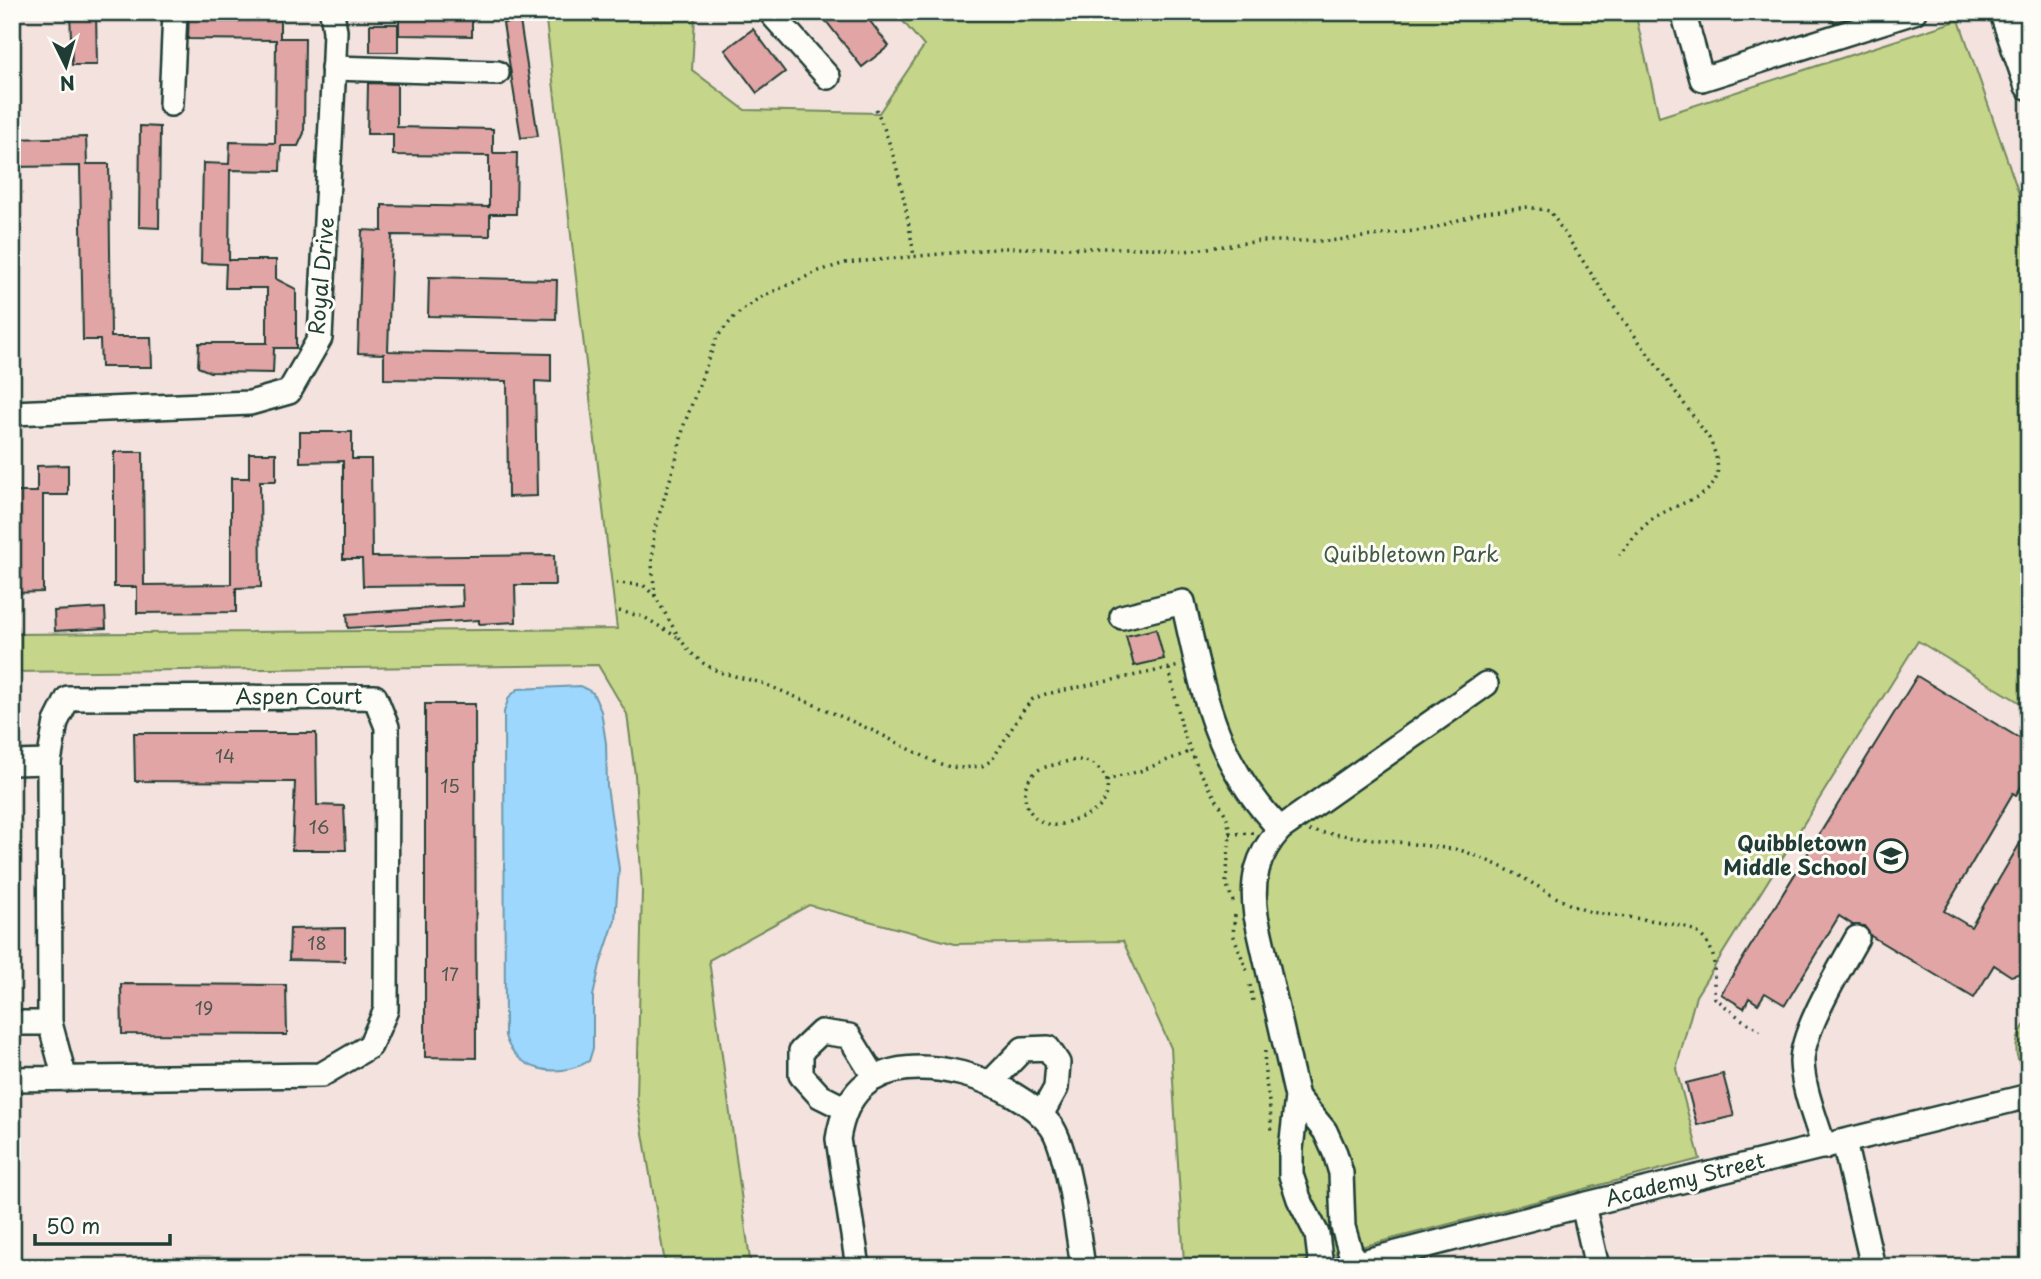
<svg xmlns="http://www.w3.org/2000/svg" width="2041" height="1279" font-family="'Playpen Sans',sans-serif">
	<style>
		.green { fill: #c5d589; stroke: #72895e; stroke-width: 2 }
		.water { fill: #9dd7fd; stroke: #6b99ad; stroke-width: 2 }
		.building { fill: #e0a5a4; stroke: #1f3d34; stroke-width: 2 }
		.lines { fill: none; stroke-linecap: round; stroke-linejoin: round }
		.minor-casing { stroke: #1f3d34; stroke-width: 28 }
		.major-casing { stroke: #1f3d34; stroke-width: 33 }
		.path { stroke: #1f3d34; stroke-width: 3.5; stroke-dasharray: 2 5; stroke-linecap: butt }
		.minor { stroke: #fdfcf7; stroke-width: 23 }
		.major { stroke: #fdfcf7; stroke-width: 28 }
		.labels { text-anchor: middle; stroke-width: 6; stroke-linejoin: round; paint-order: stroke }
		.number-label { font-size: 18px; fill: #4f5750 }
		.street-label { font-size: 21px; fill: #1f3d34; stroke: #fdfcf7 }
		.park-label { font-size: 21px; fill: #405b45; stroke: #fdfcf7 }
		.poi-label { font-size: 21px; font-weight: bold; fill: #1f3d34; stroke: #fdfcf7; text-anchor: end }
	</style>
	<rect width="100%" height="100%" fill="#f4e2de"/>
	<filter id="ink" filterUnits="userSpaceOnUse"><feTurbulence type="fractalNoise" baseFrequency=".0143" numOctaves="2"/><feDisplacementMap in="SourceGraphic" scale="14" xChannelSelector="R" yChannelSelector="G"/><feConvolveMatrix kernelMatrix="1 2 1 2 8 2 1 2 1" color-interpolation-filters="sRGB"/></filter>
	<g filter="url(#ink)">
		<g class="green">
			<path d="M545,12h128l22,4 -3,54 53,40 134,3 45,-67 -29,-34h740l24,105 300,-97 70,203v485l-111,-67 -222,355 -20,73 24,90 -405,105 -111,-1 -13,-215 -48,-107 -168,3 -146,-39 -100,55 42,307h-90l4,-4 -28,-165 5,-208 -7,-115 -8,-61 -29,-49 -586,7v-38l605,-5z"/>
			<path d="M2029,1020v53l-2,1c-16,-17 -13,-38 2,-54z"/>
		</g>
		<path class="water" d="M581,686l12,7 8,18 5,32 1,44 12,82 -4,51 -15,45 -7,31v52l-4,13c-30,18 -73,11 -84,-25l-1,-324 5,-15 9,-8z"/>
		<g class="building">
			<path d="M70,12h26l1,53h-25z"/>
			<path d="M189,12h91v26h25l-1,95 -6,13h-17l-1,25 -50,-1 -1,90h47v19l20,10v59h-22l-1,25 -63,-1 -12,-5 1,-24h68v-55h-42l1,-24 -25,-1 2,-100 26,1 1,-22 45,1 1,-103 -88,-1z"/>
			<path d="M399,12h73v24l-73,-1z"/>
			<path d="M819,12h44l26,34 -27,21z"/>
			<path d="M1831,12h36l-33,11z"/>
			<path d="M520,21l18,115 -17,2 -18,-115z"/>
			<rect x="370" y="24" width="28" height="28"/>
			<path d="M753,29l32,43 -28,21 -32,-43z"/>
			<path d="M368,83l29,1v43l96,2v24h24l-1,61h-26v22l-98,-1 -4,116 163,3v28l-16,-1 2,115 -29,1 -1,-116 -123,-2v-25l-26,-1 4,-123 20,1v-26l107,2v-51l-96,-1v-21h-26z"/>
			<path d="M140,126l20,1 -1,101 -20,-1z"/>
			<path d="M86,137l1,27h22l2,173h40l1,30h-51l-1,-27h-17l-3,-174 -68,1v-28z"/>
			<path d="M429,277l128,3 -1,39 -128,-3z"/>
			<path d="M300,432h52v27h19l1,98 182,-2 1,30h-40l1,37 -37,2v-4l-131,8 -1,-14 116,-8 -1,-21 -99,1 -1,-27h-19v-98l-43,1z"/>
			<path d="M114,452h29l1,133 87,-1v-106h18v-25h27v28h-16l1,106 -25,1v24l-99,1v-26h-23z"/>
			<path d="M68,465v30h-25v97l-30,1 -1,-101h25v-26z"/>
			<path d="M105,608l1,20 -51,3 -1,-20z"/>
			<path d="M1156,629l8,30 -30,7 -8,-30z"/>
			<path d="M1917,676l112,68v30l-13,21 -3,-2 -69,118 27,16 58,-99v143l-18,5 -17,-11 -20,33 -103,-62 -7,-10 -11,-1 -14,-9 -54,89 -20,-12 -7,11 -9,-6 -5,10 -23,-14z"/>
			<path d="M425,704h50l1,354 -51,-1z"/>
			<path d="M134,733h182l1,72 27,1 2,44h-54l3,-68 -160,-1z"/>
			<path d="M345,928v33l-56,-1 1,-31z"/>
			<path d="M121,984l165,1 1,50 -165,-1z"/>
			<path d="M1723,1074l11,42 -37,9 -11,-42z"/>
		</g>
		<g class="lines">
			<defs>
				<g id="minor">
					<path d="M770,12l58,65"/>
					<path d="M1683,12l19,67 212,-67"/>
					<path d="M333,68l164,5"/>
					<path d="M171,104l4,-92"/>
					<path d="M12,413l238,-10 39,-11 31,-54 13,-254 2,-53 -3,-19"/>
					<path d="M1122,617l61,-15c21,92 30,157 97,227"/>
					<path d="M12,763l37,-1"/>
					<path d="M12,1023h38"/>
					<path d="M12,1079l309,-4 49,-29 16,-36 1,-283 -12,-30 -307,1 -12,24 -7,40 1,261 15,56"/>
					<path d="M991,1082l32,-33 25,-1 10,15 -2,25 -15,27"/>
					<path d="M1297,1097l28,34 10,22 6,20 2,54 11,37"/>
					<path d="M846,1109l-26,-13 -19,-21v-24l20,-19 28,4 26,42"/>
					<path d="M1844,1142l29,125"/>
					<path d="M1824,1147c-8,-27 -21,-57 -22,-85 0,-32 39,-95 55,-124"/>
					<path d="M1583,1205l14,62"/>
					<path d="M858,1267l-20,-128c3,-19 9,-38 24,-52 47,-43 155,-6 189,39 17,22 27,109 32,141"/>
					<path d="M1321,1267l-4,-33 -18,-35 -8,-24v-26l6,-52 -41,-181c-5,-35 0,-60 24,-87l206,-145"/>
					<path d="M1343,1267l240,-62 446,-109"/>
				</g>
				<path id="major" d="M2004,12l25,73"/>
			</defs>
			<use href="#minor" class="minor-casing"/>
			<use href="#major" class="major-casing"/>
			<g class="path">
				<path d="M876,109c21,46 30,97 38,147"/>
				<path d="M616,583l27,2 12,11 25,43 10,13 13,11 16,9 43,11 46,19 68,30 59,30 15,5 13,1 19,-2 10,-6 32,-51 9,-10 13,-5 134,-28"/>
				<path d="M655,596l-3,-31 2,-34 22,-71 8,-35 33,-88 18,-21 24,-18 60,-27 26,-8 159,-15h146l36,3 74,-10h70l101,-12 52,-17 45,-5 22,4 56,85 103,142c27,58 -15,56 -52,78 -15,9 -27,27 -38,39"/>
				<path d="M619,611l25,6 33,20"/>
				<path d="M1169,669l14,63 16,38 28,47 3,17 -4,49 8,21"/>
				<path d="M1107,780c3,26 -12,33 -34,40 -6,2 -14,6 -21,5 -17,-2 -29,-18 -27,-35 1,-8 8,-17 15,-21 7,-3 15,-4 21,-6 22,-6 34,-3 46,17l33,-9 51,-20"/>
				<path d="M1309,831l151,19c21,7 40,16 60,26 23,13 46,30 72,36 23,5 92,9 106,21 24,20 13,39 17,65l26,21 19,11"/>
				<path d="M1230,834l23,-1"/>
				<path d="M1235,915l-2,19 14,37"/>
				<path d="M1250,985l3,16"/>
				<path d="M1265,1051c-3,27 7,52 6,79"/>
			</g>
			<use href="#minor" class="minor"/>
			<use href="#major" class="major"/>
		</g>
	</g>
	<defs>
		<symbol id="school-ring" viewBox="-11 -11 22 22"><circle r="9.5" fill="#fdfcf7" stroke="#1f3d34" stroke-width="1.5"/><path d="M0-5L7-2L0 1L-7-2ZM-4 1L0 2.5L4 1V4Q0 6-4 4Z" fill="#1f3d34"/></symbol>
	</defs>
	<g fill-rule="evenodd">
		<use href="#school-ring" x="1872" y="837" width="38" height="38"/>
	</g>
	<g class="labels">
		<g class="number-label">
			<text x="225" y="763">14</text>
			<text x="450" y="793">15</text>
			<text x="319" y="834">16</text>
			<text x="317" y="950">18</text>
			<text x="450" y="981">17</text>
			<text x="204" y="1015">19</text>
		</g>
		<g class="street-label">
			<text transform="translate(322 276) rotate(-85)" y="7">Royal Drive</text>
			<text x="299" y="704">Aspen Court</text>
			<text transform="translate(1685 1180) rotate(-14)" y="7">Academy Street</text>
		</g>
		<g class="park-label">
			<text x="1411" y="562">Quibbletown Park</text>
		</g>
		<g class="poi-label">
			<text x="1867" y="851">Quibbletown<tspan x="1867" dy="24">Middle School</tspan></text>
		</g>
	</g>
	<rect width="2041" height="1279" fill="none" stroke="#fdfcf7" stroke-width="42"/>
	<rect x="21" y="21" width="1999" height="1237" fill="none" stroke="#1f3d34" stroke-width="2.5" filter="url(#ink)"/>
	<g transform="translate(66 66) rotate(175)" stroke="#fdfcf7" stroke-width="5" paint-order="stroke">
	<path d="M0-5L12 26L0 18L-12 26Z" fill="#1f3d34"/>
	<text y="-10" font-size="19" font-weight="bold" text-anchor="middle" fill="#1f3d34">N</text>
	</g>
	<path d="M35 1234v10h135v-10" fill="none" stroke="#1f3d34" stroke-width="3.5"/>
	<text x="46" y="1234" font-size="21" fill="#1f3d34" stroke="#fdfcf7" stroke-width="5" paint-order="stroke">50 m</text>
</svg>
